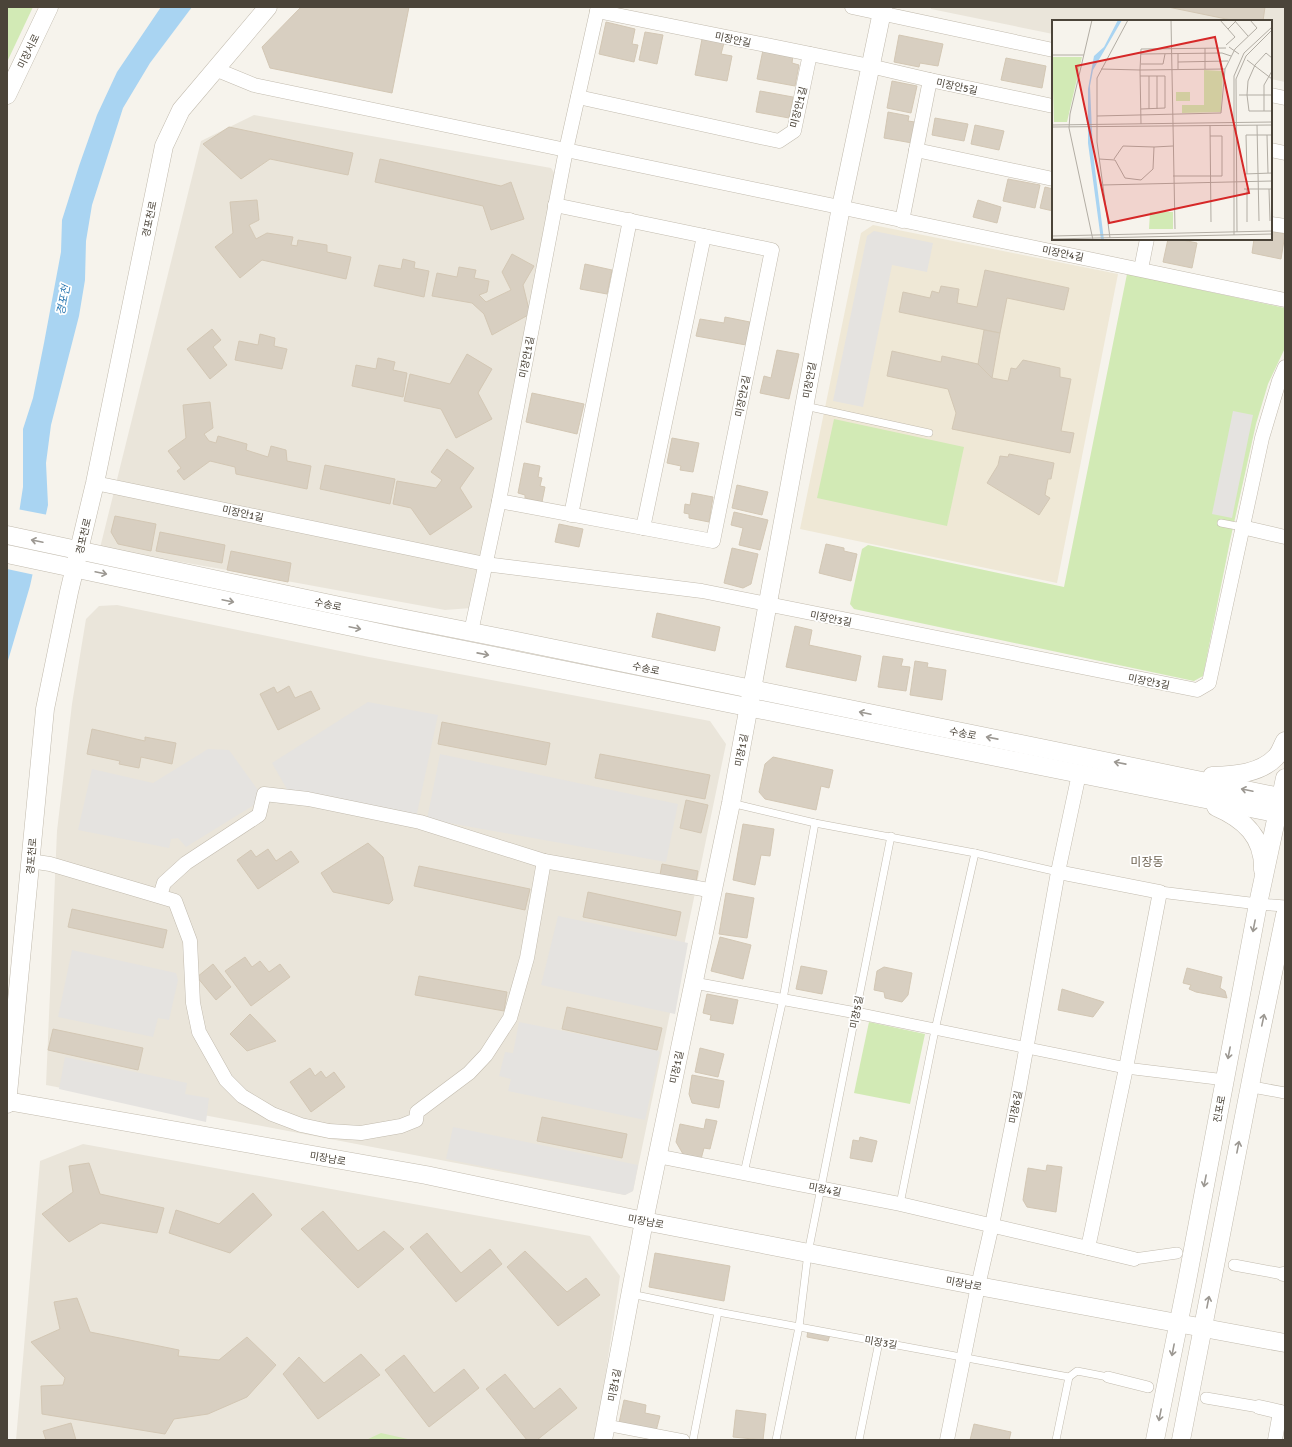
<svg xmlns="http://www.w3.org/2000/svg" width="1292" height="1447" font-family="Signika,'Noto Sans KR',sans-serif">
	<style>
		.residential { fill: #eae5da }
		.education { fill: #efe8d6 }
		.green { fill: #d2eab5 }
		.parking { fill: #e5e3e0 }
		.water { fill: #a9d4f2 }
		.pier { fill: #f6f3ec }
		.building { fill: #d8cfc1; stroke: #d3c7b4 }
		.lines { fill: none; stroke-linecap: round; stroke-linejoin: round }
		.service-casing { stroke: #c2bbae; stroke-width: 8 }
		.pedestrian-casing { stroke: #c2bbae; stroke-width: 12 }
		.minor-casing { stroke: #c2bbae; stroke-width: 15 }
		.tertiary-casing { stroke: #c2bbae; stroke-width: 19 }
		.service { stroke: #fff; stroke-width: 7 }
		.pedestrian { stroke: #fff; stroke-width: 11 }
		.minor { stroke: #fff; stroke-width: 14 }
		.tertiary { stroke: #fff; stroke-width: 18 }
		.oneway { stroke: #9c9892 }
		.labels { text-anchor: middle; stroke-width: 3.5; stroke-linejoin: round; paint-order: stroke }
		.street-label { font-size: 10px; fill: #4b4439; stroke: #fff }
		.water-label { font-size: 11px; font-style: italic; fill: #2e7ab2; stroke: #fff }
		.quarter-label { font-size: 12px; fill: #6e6250; stroke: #fff }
		.inset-road { fill: none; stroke: #b2ada4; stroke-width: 1 }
		.view { fill: #d62828; fill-opacity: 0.15; stroke: #d62828; stroke-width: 2 }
		.inset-edge { fill: none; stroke: #4b4439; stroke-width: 2 }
	</style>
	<rect width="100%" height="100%" fill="#f6f3ec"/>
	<g class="residential">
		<path d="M930,7h355v75l-14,-3v-58h-218v13l-122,-25z"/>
		<path d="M254,115l297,53 6,9 -86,431 -26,2 -218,-40 -127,-22 101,-407z"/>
		<path d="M117,605l252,52 341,64 16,23 -93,447 -8,4 -579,-110 11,-254 15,-127 14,-85 13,-13z"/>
		<path d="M83,1144l507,92 30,40 -24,164h-580l24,-279z"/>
	</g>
	<path class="education" d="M873,225l245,49 -61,309 -257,-54 61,-296z"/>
	<g class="green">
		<path d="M7,7h26l-26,55z"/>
		<path d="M1127,274l158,34v40l-17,36 -12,40 -26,117 -27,135 -9,5 -340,-72 -4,-5 12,-55 6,-4 196,42z"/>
		<path d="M834,419l130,28 -17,79 -130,-28z"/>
		<path d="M869,1022l56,12 -15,70 -56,-11z"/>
		<path d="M381,1433l31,7h-46z"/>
	</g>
	<g class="parking">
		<path d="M874,231l59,12 -6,29 -35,-7 -29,142 -30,-6 34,-165z"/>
		<path d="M1233,411l20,4 -21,103 -20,-4z"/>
		<path d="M368,702l70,13 -22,103 -128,-27 -16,-28z"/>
		<path d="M208,749l21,1 31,43 -1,9 -73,45 -8,-9 -7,1 -2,9 -91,-18 14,-61 61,14z"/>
		<path d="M440,754l238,50 -12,58 -239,-43z"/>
		<path d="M558,916l130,27 -13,71 -134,-29z"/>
		<path d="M72,950l104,23 2,7 -9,40 -11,-2 -5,19 -95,-20z"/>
		<path d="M519,1022l138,28 3,2 -15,68 -137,-29 3,-12 -12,-3 6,-24 8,1z"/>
		<path d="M65,1057l122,26 -2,11 24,4 -3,24 -147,-33z"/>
		<path d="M453,1127l185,38 -5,26 -8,4 -179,-36z"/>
	</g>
	<path class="water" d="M161,7h31l-42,56 -27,45 -31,97 -6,36 -1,39 -6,36 -28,109 -5,38 2,42 -18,81 -23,78v-98l12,-53 4,-26v-58l10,-31 11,-55 17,-91 1,-32 17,-54 18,-51 20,-43z"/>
	<path class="pier" d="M17,509l31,6 -13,60 -28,-6v-12z"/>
	<g class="building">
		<path d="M301,7h108l-17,86 -122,-25 -8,-21z"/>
		<path d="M1168,7h97l-2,14h-27z"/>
		<path d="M606,22l29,7 -3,15 6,1 -4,17 -35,-8z"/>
		<path d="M645,32l18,3 -6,29 -18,-4z"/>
		<path d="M899,35l44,9 -5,22 -18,-3 -1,4 -25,-5z"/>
		<path d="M702,39l22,4 -3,11 11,2 -5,25 -32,-6z"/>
		<path d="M763,50l30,5 -1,8 7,2 -4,21 -38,-7z"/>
		<path d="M1006,58l40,8 -4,22 -41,-8z"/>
		<path d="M892,81l25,5 -6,27 -24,-5z"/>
		<path d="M760,91l33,6 -4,21 -33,-6z"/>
		<path d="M888,112l21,4 -1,5 7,1 -3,21 -28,-5z"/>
		<path d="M935,118l33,6 -4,17 -32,-6z"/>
		<path d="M975,125l29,6 -5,19 -28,-6z"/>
		<path d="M229,127l124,26 -5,22 -78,-16 -29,20 -38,-35z"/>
		<path d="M380,159l121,27 10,-4 13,37 -33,11 -8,-24 -108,-24z"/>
		<path d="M1008,179l32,6 -5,23 -32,-7z"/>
		<path d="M1045,187l8,2v22l-13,-3z"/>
		<path d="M257,200l2,20 -10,5 7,14 11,-6 26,4 -2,8 6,1 1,-6 29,5v7l24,5 -5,22 -84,-19 -22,18 -25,-31 18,-14 -3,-31z"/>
		<path d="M978,200l23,7 -4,16 -24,-6z"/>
		<path d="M1271,231l14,3 -4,25 -29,-6 2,-14h17z"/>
		<path d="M1168,239h10l19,4 -5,25 -29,-6z"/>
		<path d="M512,254l22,12 -11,19 7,29 -38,21 -8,-21 -12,-11 -40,-7 5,-23 20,4 2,-10 17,3 -2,8 15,3 -2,11 -8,3 7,7 25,-12 -9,-18z"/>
		<path d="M403,259l12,3 -1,6 15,3 -5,26 -50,-11 5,-21 22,4z"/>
		<path d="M585,264l27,6 -5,24 -27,-5z"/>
		<path d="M985,270l84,18 -5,22 -57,-12 -7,35 -101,-21 4,-20 27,6 2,-7 7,2 2,-7 18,3 -2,14 20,4z"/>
		<path d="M725,317l25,5 -4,23 -50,-9 4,-17 24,4z"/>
		<path d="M212,329l9,11 -8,7 14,18 -17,14 -23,-30z"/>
		<path d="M984,330l16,3 -8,45 -14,-14z"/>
		<path d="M260,334l15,4 -1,8 13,3 -5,20 -47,-9 4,-19 19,4z"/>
		<path d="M777,350l22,4 -10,45 -29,-6 4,-17 7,2z"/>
		<path d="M892,351l49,11 1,-6 36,8 14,14 16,3 3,-13 5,1 7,-9 37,8v9l11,2 -10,52 13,2 -4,20 -118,-24 4,-16 -8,-24 -61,-13z"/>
		<path d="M467,354l25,15 -14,24 14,26 -36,19 -15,-29 -37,-8 6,-27 40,10z"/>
		<path d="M378,358l17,4 -2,8 14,3 -4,24 -51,-11 4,-21 20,4z"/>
		<path d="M532,393l52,11 -7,30 -51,-12z"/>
		<path d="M210,402l3,26 -9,6 5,7 7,2 2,-7 29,8 -1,6 22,7 3,-11 15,4 1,11 24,5 -4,23 -71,-15 -1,-7 -25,-6 -26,19 -7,-9 4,-3 -13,-17 18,-13 -3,-33z"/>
		<path d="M672,438l27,5 -6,29 -13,-2 1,-4 -14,-3z"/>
		<path d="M447,449l27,19 -14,20 12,19 -42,28 -19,-27 -18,-4 4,-23 39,7 6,-8 -11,-8z"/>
		<path d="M1009,454l45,9 -3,16h-3l-3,16 5,3 -11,17 -52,-32 11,-18 2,-9 8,1z"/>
		<path d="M524,463l16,3 -2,11 4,1 -2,8 5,1 -3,15 -17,-4v-3l-7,-2z"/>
		<path d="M325,465l70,14 -5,25 -70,-15z"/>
		<path d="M737,485l31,7 -6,23 -30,-7z"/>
		<path d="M692,493l21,4 -4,25 -20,-4v-4l-5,-1 1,-9 5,1z"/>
		<path d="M734,512l34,8 -8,30 -21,-5 4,-17 -12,-3z"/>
		<path d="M115,516l41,8 -5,27 -33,-7 -7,-12z"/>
		<path d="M559,524l24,5 -4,18 -24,-5z"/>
		<path d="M160,532l65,13 -3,18 -66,-12z"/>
		<path d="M826,544l18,4v3l13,3 -6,27 -32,-8z"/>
		<path d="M732,548l26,6 -7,30 -8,4 -19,-5z"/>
		<path d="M231,551l60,12 -3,19 -61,-12z"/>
		<path d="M657,613l63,14 -5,24 -63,-14z"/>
		<path d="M795,626l17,4 -3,15 52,11 -5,25 -70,-14z"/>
		<path d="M883,656l20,3 -2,7 9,1 -4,24 -28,-4z"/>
		<path d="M915,661l13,2 -1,4 19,3 -4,30 -32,-5z"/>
		<path d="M289,686l6,12 16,-7 9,18 -42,21 -18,-36 14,-7 3,6z"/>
		<path d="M442,722l108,21 -4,22 -108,-21z"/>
		<path d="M92,729l53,12v-4l31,6 -4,21 -31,-7 -2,11 -20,-4 1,-3 -33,-7z"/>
		<path d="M600,754l110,21 -5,24 -110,-21z"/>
		<path d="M773,757l60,13 -4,18 -8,-2 -5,24 -51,-11 -6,-7 6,-28z"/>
		<path d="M686,800l22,5 -7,28 -21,-5z"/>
		<path d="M743,824l31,5 -4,27 -9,-1 -6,30 -22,-5z"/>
		<path d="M368,843l15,14 10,43 -4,4 -56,-12 -12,-19z"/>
		<path d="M268,849l8,12 15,-10 8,11 -41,27 -21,-29 14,-10 5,7z"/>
		<path d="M662,864l36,7 -2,11 -36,-7z"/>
		<path d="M419,866l111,23 -5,21 -111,-24z"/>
		<path d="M588,892l93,20 -5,24 -93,-19z"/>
		<path d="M726,893l28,5 -7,40 -28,-4z"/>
		<path d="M72,909l95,21 -4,18 -95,-21z"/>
		<path d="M720,937l31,8 -8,34 -32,-8z"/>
		<path d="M245,957l7,10 8,-6 9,11 11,-8 10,13 -39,29 -26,-35z"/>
		<path d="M213,964l18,23 -15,13 -19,-23z"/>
		<path d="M801,966l26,5 -5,23 -26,-5z"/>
		<path d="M884,967l28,6 -4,22 -6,7 -17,-4 -1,-6 -10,-2 3,-19z"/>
		<path d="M1187,968l35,9 -2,11 5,3 2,7 -31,-6 -7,-3 2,-4 -8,-2z"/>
		<path d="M419,976l88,16 -3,19 -89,-16z"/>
		<path d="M1062,989l42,13 -11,15 -35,-7z"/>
		<path d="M707,994l31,6 -5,24 -23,-4 1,-5 -8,-2z"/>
		<path d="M567,1007l95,21 -5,22 -95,-21z"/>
		<path d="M250,1014l26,27 -29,10 -17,-17z"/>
		<path d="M53,1029l90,19 -5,22 -90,-20z"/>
		<path d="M700,1048l24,6 -6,23 -23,-5z"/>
		<path d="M310,1068l5,8 6,-5 5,7 8,-6 11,15 -34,25 -21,-30z"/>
		<path d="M692,1075l32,6 -5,27 -27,-5 -3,-9z"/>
		<path d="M542,1117l85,17 -5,24 -85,-17z"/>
		<path d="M706,1119l11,2 -7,28 -6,-1 -3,11 -18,-5 -7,-12 4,-18 24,5z"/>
		<path d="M860,1137l17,4 -5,21 -22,-4 3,-18 6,1z"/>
		<path d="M89,1163l11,31 64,14 -7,25 -56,-10 -32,19 -27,-28 31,-22 -4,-26z"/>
		<path d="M1047,1165l15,2 -6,45 -29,-5 -4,-7 5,-32 18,3z"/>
		<path d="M253,1193l19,22 -42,38 -61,-20 7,-23 43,14z"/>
		<path d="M323,1211l35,40 26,-20 20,18 -46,39 -57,-59z"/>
		<path d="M427,1233l34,40 29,-24 12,15 -46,38 -46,-55z"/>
		<path d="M525,1251l42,41 19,-14 14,17 -42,31 -51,-59z"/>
		<path d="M655,1253l75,13 -6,35 -75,-14z"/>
		<path d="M77,1298l13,34 89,18 -1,6 41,4 28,-23 29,28 -29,32 -39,17 -34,5 -9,15 -123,-20 -1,-28 22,-1 2,-7 -34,-36 29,-13 -6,-27z"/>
		<path d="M808,1330l22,5 -2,6 -21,-4z"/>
		<path d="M361,1354l19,21 -62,44 -35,-45 16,-17 25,26z"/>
		<path d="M404,1355l30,38 30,-24 15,19 -50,39 -44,-57z"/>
		<path d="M505,1374l29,35 26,-21 17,20 -40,32h-10l-41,-51z"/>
		<path d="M624,1400l22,5 -1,8 15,3 -4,15 -37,-8z"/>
		<path d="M736,1410l30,4 -3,26 -30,-3z"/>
		<path d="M71,1423l5,17h-30l-3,-9z"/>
		<path d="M974,1424l37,8 -2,8h-39z"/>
	</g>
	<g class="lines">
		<defs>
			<g id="service">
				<path d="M805,406l124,27"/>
				<path d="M1221,523l21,4"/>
				<path d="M731,803l84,20 160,30 83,19"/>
				<path d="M744,1173l39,-174 32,-176"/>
				<path d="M900,1204l35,-174 40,-177"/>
				<path d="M631,1294l87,18 351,65 8,-6 31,6"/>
				<path d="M693,1440l25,-128"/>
				<path d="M776,1440l23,-113 9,-74 83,-417"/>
				<path d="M859,1440l20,-98"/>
				<path d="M1056,1440l13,-63"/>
			</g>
			<g id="pedestrian">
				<path d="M1160,892l98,12 27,2"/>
				<path d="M694,983l162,30 270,55 91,11"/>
				<path d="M1258,1088l27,5"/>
				<path d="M1134,1259l43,-6"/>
				<path d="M1234,1265l49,9"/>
				<path d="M1108,1377l40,10"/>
				<path d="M1206,1398l53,9"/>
				<path d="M606,1425l78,15"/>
			</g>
			<g id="minor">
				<path d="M598,7l-32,143 719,150"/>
				<path d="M852,7l201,43"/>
				<path d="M597,11l273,55 60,14 123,26"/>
				<path d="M215,69l39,16 312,65 -67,351 -28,131"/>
				<path d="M1271,95l14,3"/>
				<path d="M578,97l201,44 15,-10 16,-77"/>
				<path d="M916,150l137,29"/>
				<path d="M1271,150l14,3"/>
				<path d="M902,221l28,-141"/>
				<path d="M1271,224l14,2"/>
				<path d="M1141,269l6,-30"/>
				<path d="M95,483l390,81 217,27 495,99 12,-7 53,-245 17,-57 6,-14"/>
				<path d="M499,501l214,40 59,-291 -217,-45"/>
				<path d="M571,515l59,-295"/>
				<path d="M1242,527l43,10"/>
				<path d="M643,528l61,-292"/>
				<path d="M30,861l20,3 125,37 15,40 3,62 6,29 27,48 16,16 30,18 29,11 28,6 32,2 40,-7 15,-6 1,-8 52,-39 17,-18 24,-37 17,-60 17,-97 159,28 8,4"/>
				<path d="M160,896l4,-13 22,-20 73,-48 5,-21 44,5 112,23 124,39"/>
				<path d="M657,1156l243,48 188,44 38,-180 34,-176 -102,-20"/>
				<path d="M1088,1248l46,11"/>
				<path d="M1283,1274h2"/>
				<path d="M1259,1407l26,6"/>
				<path d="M947,1440l31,-154 14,-61 25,-125 41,-228 21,-98"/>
				<path d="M1275,1440l5,-28"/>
			</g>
			<g id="tertiary">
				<path d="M7,95l42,-88"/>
				<path d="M7,535l333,71 172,34 773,158"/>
				<path d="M7,554l397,84 881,177"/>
				<path d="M1212,776c22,-1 48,-2 64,-19 4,-4 6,-11 9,-16"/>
				<path d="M1216,807c28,12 48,30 47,63"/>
				<path d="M7,1101l419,74 218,46 334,65 307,57"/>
				<path d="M7,1104l38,-395 24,-117 26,-109 69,-337 17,-36 87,-103"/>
				<path d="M603,1440l41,-219 87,-418 110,-596 42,-200"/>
				<path d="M1155,1440l32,-159 71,-377 27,-126"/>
				<path d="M1181,1440l73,-375 31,-150"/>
			</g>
		</defs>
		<use href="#service" class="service-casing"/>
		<use href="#pedestrian" class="pedestrian-casing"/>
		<use href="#minor" class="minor-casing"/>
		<use href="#tertiary" class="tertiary-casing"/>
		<use href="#service" class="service"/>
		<use href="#pedestrian" class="pedestrian"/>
		<use href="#minor" class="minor"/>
		<use href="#tertiary" class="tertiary"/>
	</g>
	<defs><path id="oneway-shaft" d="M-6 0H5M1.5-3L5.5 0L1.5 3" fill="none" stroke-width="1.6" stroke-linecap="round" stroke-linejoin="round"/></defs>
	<g class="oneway">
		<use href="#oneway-shaft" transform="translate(37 541) rotate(-168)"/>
		<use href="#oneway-shaft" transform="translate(101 573) rotate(12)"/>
		<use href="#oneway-shaft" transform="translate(228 601) rotate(12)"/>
		<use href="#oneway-shaft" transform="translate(355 628) rotate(12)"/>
		<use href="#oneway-shaft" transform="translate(483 654) rotate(11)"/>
		<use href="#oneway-shaft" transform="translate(865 713) rotate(-168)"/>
		<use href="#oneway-shaft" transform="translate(992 738) rotate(-169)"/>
		<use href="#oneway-shaft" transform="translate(1120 763) rotate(-169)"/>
		<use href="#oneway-shaft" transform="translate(1247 790) rotate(-168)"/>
		<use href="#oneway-shaft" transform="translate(1254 926) rotate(101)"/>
		<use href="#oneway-shaft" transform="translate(1263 1020) rotate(-78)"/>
		<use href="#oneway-shaft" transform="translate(1229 1053) rotate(101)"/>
		<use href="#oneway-shaft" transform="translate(1238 1147) rotate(-79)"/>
		<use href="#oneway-shaft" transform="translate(1205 1181) rotate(101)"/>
		<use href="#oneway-shaft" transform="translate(1208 1302) rotate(-79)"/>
		<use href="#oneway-shaft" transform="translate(1173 1350) rotate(101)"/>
		<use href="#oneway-shaft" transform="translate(1160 1415) rotate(101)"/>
	</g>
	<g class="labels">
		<g class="street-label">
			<text transform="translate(733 39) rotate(12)" y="4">미장안길</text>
			<text transform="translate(28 51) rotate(-64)" y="4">미장서로</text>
			<text transform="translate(957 86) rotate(12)" y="4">미장안5길</text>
			<text transform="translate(798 107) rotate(-76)" y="4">미장안1길</text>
			<text transform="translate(149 219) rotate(-78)" y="4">경포천로</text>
			<text transform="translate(1063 253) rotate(11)" y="4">미장안4길</text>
			<text transform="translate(526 357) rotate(-79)" y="4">미장안1길</text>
			<text transform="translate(809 380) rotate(-80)" y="4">미장안길</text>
			<text transform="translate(742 396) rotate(-79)" y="4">미장안2길</text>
			<text transform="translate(243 513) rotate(12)" y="4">미장안1길</text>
			<text transform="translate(83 536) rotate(-77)" y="4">경포천로</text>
			<text transform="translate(328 604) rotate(12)" y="4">수송로</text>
			<text transform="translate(831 618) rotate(11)" y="4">미장안3길</text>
			<text transform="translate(646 668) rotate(12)" y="4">수송로</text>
			<text transform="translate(1149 681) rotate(11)" y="4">미장안3길</text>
			<text transform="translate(963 733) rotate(11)" y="4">수송로</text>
			<text transform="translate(741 750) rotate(-79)" y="4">미장1길</text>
			<text transform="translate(31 856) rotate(-85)" y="4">경포천로</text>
			<text transform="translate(856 1012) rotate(-79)" y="4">미장5길</text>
			<text transform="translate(676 1067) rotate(-78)" y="4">미장1길</text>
			<text transform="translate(1015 1107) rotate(-79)" y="4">미장6길</text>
			<text transform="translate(1219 1109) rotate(-79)" y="4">진포로</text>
			<text transform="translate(328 1158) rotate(10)" y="4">미장남로</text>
			<text transform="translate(825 1189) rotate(11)" y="4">미장4길</text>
			<text transform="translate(646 1221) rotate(11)" y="4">미장남로</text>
			<text transform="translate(964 1283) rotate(11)" y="4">미장남로</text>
			<text transform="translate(881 1342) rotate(10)" y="4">미장3길</text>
			<text transform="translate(614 1385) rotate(-79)" y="4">미장1길</text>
		</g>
		<g class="water-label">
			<text transform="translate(63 300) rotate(-79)" y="4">경포천</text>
		</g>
		<g class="quarter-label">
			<text x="1147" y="866">미장동</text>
		</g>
	</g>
	<g transform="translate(1052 20)">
		<rect width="220" height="220" fill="#f6f3ec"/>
		<path d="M0,37h30l-15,65h-13zM152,50l19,1 -2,41 -39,1v-8h22zM124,72h14v9h-14zM98,192h23v17h-24z" fill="#d2eab5"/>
		<path d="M66,0h4l-29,50 -3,16 3,67 11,87h-3l-13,-97v-54l6,-33 10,-9z" fill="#a9d4f2"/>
		<path class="inset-road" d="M40,0l-22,94 -1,14 24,112M119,0l4,209M168,0l15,17 -9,8M182,0l14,16M176,9l9,-9M177,27l10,7M89,34l81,-1 9,3M126,34v15M0,35h32M220,38l-6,-5 -11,12 -7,16 -1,14 2,16h23M195,40l25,19M126,42l50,-1M89,44h22l2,-10M49,49l39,1 1,54M153,49v-21M173,49l-85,1 1,-21 85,-1M88,56h25v32l-24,1M97,56v33M105,56v33M187,75h33M212,91v-26l8,-14M45,96l124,-3 4,-44 10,-20 22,-21 -7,-8M0,105l220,-3M158,105l1,97M205,105l2,96M0,107l220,-2M215,115l1,38M47,139l16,1 10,18 16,2 12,-11 1,-22 19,-1M62,139l9,-13 31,1M192,154l28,-1M195,154l-1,-39h26M121,156h49v-40h-12M50,165l170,-4M192,169h28M195,169v33M217,169l1,32M185,212l-1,-153 10,-23 26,-26M182,215v-159l10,-23 28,-26M0,216l220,-5M58,218l-13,-96v-64l31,-58M0,219l220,-5"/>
		<path class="view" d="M163,17l34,156 -140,30 -33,-157z"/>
		<rect width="220" height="220" class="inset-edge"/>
	</g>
	<rect width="1292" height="1447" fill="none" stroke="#4b4439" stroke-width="16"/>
</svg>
